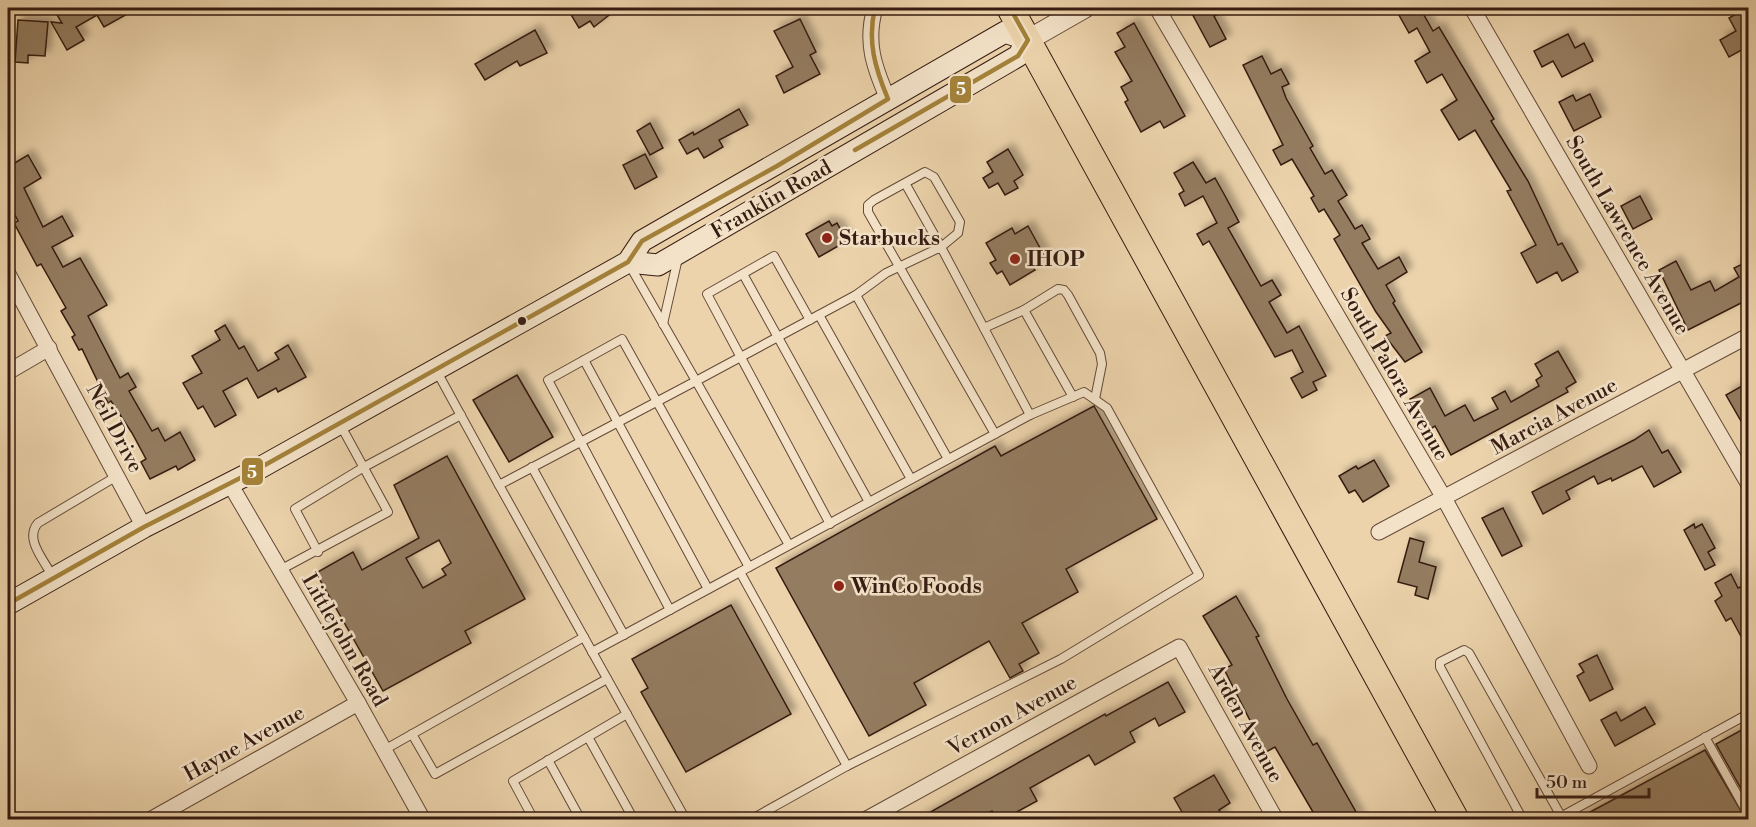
<svg xmlns="http://www.w3.org/2000/svg" width="1756" height="827" font-family="'Libre Bodoni',serif">
	<style>
		.building { fill: #947b61; stroke: #351b11; stroke-width: 1.5; fill-rule: evenodd; filter: url(#shadow) }
		.lines { fill: none; stroke-linecap: round; stroke-linejoin: round }
		.service-casing { stroke: #634938; stroke-width: 10 }
		.minor-casing { stroke: #634938; stroke-width: 17 }
		.tertiary-casing { stroke: #634938; stroke-width: 22 }
		.secondary-casing { stroke: #351b11; stroke-width: 23 }
		.trunk-casing { stroke: #351b11; stroke-width: 28 }
		.service { stroke: #f3e2c8; stroke-width: 8 }
		.minor { stroke: #f3e2c8; stroke-width: 15 }
		.tertiary { stroke: #f3e2c8; stroke-width: 20 }
		.secondary { stroke: #f3e2c8; stroke-width: 21 }
		.trunk { stroke: #ecd3ab; stroke-width: 26 }
		.bus-1-casing { stroke: #f3e2c8; stroke-width: 9 }
		.bus-1 { stroke: #a48239; stroke-width: 4.5 }
		.poi-dot { fill: #8f2418; stroke: #f3e2c8; stroke-width: 2 }
		.bus-dot { fill: #351b11; stroke: #f3e2c8; stroke-width: 2 }
		.labels { text-anchor: middle; stroke-width: 5; stroke-linejoin: round; paint-order: stroke }
		.street-label { font-size: 21px; fill: #351b11; stroke: #f3e2c8 }
		.poi-label { font-size: 21px; font-weight: bold; fill: #351b11; stroke: #f3e2c8; text-anchor: start }
		.line-badge { stroke: #f3e2c8; stroke-width: 2 }
		.badge-label { font-size: 16px; text-anchor: middle; font-weight: bold; fill: #fff }
	</style>
	<defs>
		<filter id="shadow"><feDropShadow dx="5.5" dy="-5.5" stdDeviation="3" flood-color="#0004"/></filter>
	</defs>
	<rect width="100%" height="100%" fill="#ecd3ab"/>
	<filter id="stains"><feTurbulence type="fractalNoise" baseFrequency=".00333" numOctaves="4"/><feColorMatrix values="0 0 0 0 .2 0 0 0 0 .09 0 0 0 0 .02 0 0 0 .5 -.17"/></filter>
	<radialGradient id="worn" r=".72"><stop offset=".6" stop-color="#630" stop-opacity="0"/><stop offset="1" stop-color="#630" stop-opacity=".3"/></radialGradient>
	<g class="building">
		<path d="M53,8h85l-34,19 -7,-12 -21,12 8,13 -17,10 -16,-28 11,1z"/>
		<path d="M567,8h51l-24,19 -4,-6 -11,7z"/>
		<path d="M1189,8h42l-17,8 12,23 -16,8z"/>
		<path d="M1395,8h25l13,23 6,-4 55,92 -3,2 37,60 30,64 4,-2 16,29 -16,9 -5,-9 -20,11 -16,-30 15,-8 -29,-54 4,-1 -36,-60 -16,10 -18,-30 16,-10 -15,-26 -15,9 -12,-22 15,-9 -13,-24 -8,5z"/>
		<path d="M1743,10l6,10v34l-4,-6 -16,9 -9,-17 16,-9 -7,-13z"/>
		<path d="M800,19l16,33 -6,3 10,19 -36,19 -8,-17 17,-9 -19,-36z"/>
		<path d="M18,20l30,2 -3,34 -17,-1v8l-13,-1z"/>
		<path d="M1134,23l51,93 -21,12 -4,-7 -19,11 -16,-30 3,-2 -7,-13 11,-6 -17,-29 10,-5 -8,-14z"/>
		<path d="M535,30l12,23 -27,13 -3,-5 -32,19 -10,-16z"/>
		<path d="M1568,34l7,14 9,-5 9,18 -31,16 -9,-16 -11,6 -8,-16z"/>
		<path d="M1262,56l9,18 10,-5 8,15 -7,3 4,11 27,48 -3,2 15,26 7,-4 15,25 -9,6 17,28 7,-4 8,14 -8,4 16,26 21,-12 8,15 -21,13 9,16 -2,2 29,49 -17,10 -20,-26 6,-3 -15,-21 -42,-73 6,-4 -16,-26 -5,3 -8,-14 3,-2 -22,-37 -11,6 -8,-15 10,-5 -40,-80z"/>
		<path d="M1590,94l11,23 -27,14 -15,-29 14,-7 3,6z"/>
		<path d="M739,109l9,16 -29,15 4,7 -19,11 -6,-10 -11,6 -8,-14 14,-8 1,3z"/>
		<path d="M650,123l13,25 -13,7 -13,-24z"/>
		<path d="M1008,149l15,26 -9,6 4,7 -13,7 -7,-12 -9,5 -6,-10 10,-6 -6,-10z"/>
		<path d="M645,154l12,23 -22,12 -12,-24z"/>
		<path d="M28,155l13,23 -17,10 19,39 19,-11 11,20 -21,11 11,20 17,-9 27,47 -19,11 32,62 8,-5 8,14 -7,4 23,40 6,-3 7,13 15,-9 15,28 -17,10 -2,-4 -26,13 -9,-17 5,-3 -14,-26 -21,-32 -3,2 -26,-54 -3,1 -7,-13 3,-2 -14,-24 5,-3 -25,-44 -4,2 -23,-43 4,-2 -10,-19v-35z"/>
		<path d="M1193,162l13,21 9,-5 9,16 15,28 -11,6 33,58 11,-6 9,15 -12,7 18,31 12,-7 27,50 -13,6 4,8 -15,8 -11,-20 12,-6 -11,-22 -17,7 -66,-116 -6,4 -6,-11 20,-11 -14,-27 -18,10 -6,-12 5,-3 -10,-18z"/>
		<path d="M1640,196l12,23 -19,10 -12,-23z"/>
		<path d="M829,221l3,5 5,-3 10,18 -28,16 -13,-23z"/>
		<path d="M1028,226l17,31 -13,8 3,5 -25,15 -8,-14 -5,3 -7,-11 6,-3 -10,-17 26,-15 3,6z"/>
		<path d="M1676,261l15,29 19,-9 5,10 24,-14 -5,-9 15,-7v38l-61,31 -29,-60z"/>
		<path d="M225,325l14,24 5,-3 14,25 21,-12 -4,-6 13,-8 18,32 -28,15 -2,-4 -18,10 -11,-20 -24,13 13,24 -21,12 -12,-21 -5,3 -15,-26 19,-10 -10,-17 28,-16 -5,-9z"/>
		<path d="M1558,351l18,31 -10,6 2,4 -117,63 -16,-29 -8,5 -17,-32 20,-11 15,28 20,-11 9,16 24,-12 -6,-11 13,-7 6,11 28,-16 -3,-6 6,-4 -7,-12z"/>
		<path d="M517,375l36,62 -44,25 -36,-62z"/>
		<path d="M1749,382v53l-23,-40z"/>
		<path d="M1094,406l63,113 -91,50 12,23 -56,31 17,30 -20,11 4,7 -13,7 -21,-37 -75,42 12,22 -57,31 -93,-168 219,-122 6,10z"/>
		<path d="M1649,430l13,23 6,-3 13,22 -27,15 -12,-21 -30,15 -1,-3 -13,6 -4,-8 -28,15 4,8 -27,15 -11,-22 102,-52z"/>
		<path d="M447,456l78,143 -60,32 6,12 -88,48 -67,-118 37,-21 9,18 57,-32 -25,-53zM439,540l12,23 -9,6 4,6 -23,13 -17,-30z"/>
		<path d="M1374,460l15,26 -26,16 -8,-12 -6,3 -10,-17 17,-10 2,3z"/>
		<path d="M1503,508l19,38 -20,10 -20,-38z"/>
		<path d="M1694,524l1,4 7,-4 13,24 -7,4 7,13 -10,5 -21,-40z"/>
		<path d="M1410,538l14,4 -5,20 17,5 -8,32 -13,-4 2,-8 -19,-5z"/>
		<path d="M1731,574l7,14 5,-2 6,10v55l-18,-33 -5,3 -11,-20 7,-5 -7,-13z"/>
		<path d="M1236,596l23,40 -3,1 31,62 26,46 4,-2 43,76h-43l-42,-72 -9,5 -42,-83 8,-4 -29,-49z"/>
		<path d="M731,605l60,109 -105,58 -45,-80 7,-4 -16,-29z"/>
		<path d="M1597,655l16,34 -23,12 -13,-25 7,-4 -5,-8z"/>
		<path d="M1168,682l17,30 -26,14 -4,-8 -25,14 5,10 -40,23 -6,-10 -59,33 7,13 -33,18h-8l-4,-8 -15,8h-59l187,-105 1,2z"/>
		<path d="M1645,707l10,17 -40,22 -14,-26 15,-8 5,9z"/>
		<path d="M1749,726v77l-33,-59z"/>
		<path d="M1705,750l41,69h-169l30,-16z"/>
		<path d="M1214,775l16,28 -11,7 6,9h-39l-12,-21z"/>
	</g>
	<g class="lines">
		<defs>
			<g id="service">
				<path d="M905,183l36,64 17,-14 2,-11 -26,-45 -9,-5 -51,28 -6,5v7l127,222"/>
				<path d="M743,274l126,228"/>
				<path d="M856,295l92,164"/>
				<path d="M1024,310l34,-21 6,1 4,5 32,58 2,11 -7,35"/>
				<path d="M819,315l92,164"/>
				<path d="M810,320l-36,-64 -67,38 123,230"/>
				<path d="M663,324l15,-66"/>
				<path d="M984,328l40,-18 49,87"/>
				<path d="M584,360l124,229"/>
				<path d="M436,370l63,115 197,-104 -66,-115"/>
				<path d="M532,467l92,168"/>
				<path d="M499,485l187,335"/>
				<path d="M318,552l-23,-43 69,-42 97,-52"/>
				<path d="M749,567l281,-152"/>
				<path d="M280,570l108,-58 -47,-86"/>
				<path d="M53,577c-9,-17 -29,-38 -15,-54l79,-47"/>
				<path d="M670,610l-122,-230 74,-41 127,228 -9,5 107,194 214,-107 138,-84 -92,-167 -23,-16 -54,23 -89,-168 -55,26 -30,22 -160,86 93,164"/>
				<path d="M592,652l148,-80"/>
				<path d="M412,734l23,40 172,-95"/>
				<path d="M588,737l46,83"/>
				<path d="M1705,737l43,77"/>
				<path d="M384,750l200,-113"/>
				<path d="M548,760l33,60"/>
				<path d="M534,820l-21,-39 114,-67"/>
				<path d="M750,820l97,-54"/>
				<path d="M1523,820l-83,-153v-5l24,-12 5,3 92,163"/>
				<path d="M1555,820l193,-106"/>
			</g>
			<g id="minor">
				<path d="M875,8c-10,34 -1,59 13,91"/>
				<path d="M1157,8l287,490 145,268"/>
				<path d="M1472,8l276,475"/>
				<path d="M8,274l136,253"/>
				<path d="M8,372l41,-24"/>
				<path d="M230,484l128,219 65,117"/>
				<path d="M1379,532l369,-196"/>
				<path d="M150,820l208,-117"/>
				<path d="M865,820l314,-173 97,173"/>
			</g>
			<path id="tertiary" d="M1028,40l56,-32"/>
			<path id="secondary" d="M8,604l136,-77 112,-57 372,-208 14,-21 363,-209 23,8 -10,16 -360,209 -30,-3"/>
			<path id="trunk" d="M1010,8l446,812"/>
		</defs>
		<use href="#service" class="service-casing"/>
		<use href="#minor" class="minor-casing"/>
		<use href="#tertiary" class="tertiary-casing"/>
		<use href="#secondary" class="secondary-casing"/>
		<use href="#trunk" class="trunk-casing"/>
		<use href="#service" class="service"/>
		<use href="#minor" class="minor"/>
		<use href="#tertiary" class="tertiary"/>
		<use href="#secondary" class="secondary"/>
		<use href="#trunk" class="trunk"/>
		<defs>
			<g id="bus-1">
				<path d="M855,150l163,-94 10,-16 -18,-32"/>
				<path d="M8,604l136,-77 112,-57 372,-208 14,-21 135,-75 111,-67c-13,-31 -21,-58 -13,-91"/>
			</g>
		</defs>
		<use href="#bus-1" class="bus-1-casing"/>
		<use href="#bus-1" class="bus-1"/>
	</g>
	<g class="poi-dot">
		<circle cx="827" cy="238" r="6"/>
		<circle cx="1015" cy="259" r="6"/>
		<circle cx="839" cy="586" r="6"/>
	</g>
	<circle class="bus-dot" cx="522" cy="321" r="5"/>
	<g class="labels">
		<g class="street-label">
			<text transform="translate(771 199) rotate(-30)" y="7">Franklin Road</text>
			<text transform="translate(1628 235) rotate(60)" y="7">South Lawrence Avenue</text>
			<text transform="translate(1395 374) rotate(60)" y="7">South Palora Avenue</text>
			<text transform="translate(1554 416) rotate(-28)" y="7">Marcia Avenue</text>
			<text transform="translate(115 428) rotate(62)" y="7">Neil Drive</text>
			<text transform="translate(345 640) rotate(60)" y="7">Littlejohn Road</text>
			<text transform="translate(1012 715) rotate(-29)" y="7">Vernon Avenue</text>
			<text transform="translate(1246 723) rotate(61)" y="7">Arden Avenue</text>
			<text transform="translate(244 743) rotate(-29)" y="7">Hayne Avenue</text>
		</g>
		<g class="poi-label">
			<text x="839" y="245">Starbucks</text>
			<text x="1027" y="266">IHOP</text>
			<text x="851" y="593">WinCo Foods</text>
		</g>
	</g>
	<g class="line-badge">
		<rect x="949" y="75" width="23" height="29" rx="6" fill="#a48239"/>
		<rect x="241" y="457" width="23" height="29" rx="6" fill="#a48239"/>
	</g>
	<g class="badge-label">
		<text x="961" y="95">5</text>
		<text x="252" y="478">5</text>
	</g>
	<rect width="1756" height="827" fill="none" stroke="#ecd3ab" stroke-width="30"/>
	<rect x="9" y="9" width="1738" height="809" fill="none" stroke="#351b11" stroke-width="3"/>
	<rect x="15" y="15" width="1726" height="797" fill="none" stroke="#351b11" stroke-width="1.5"/>
	<path d="M1537 788v9h112v-9" fill="none" stroke="#351b11" stroke-width="3"/>
	<text x="1546" y="788" font-size="18" fill="#351b11" stroke="#f3e2c8" stroke-width="4.5" paint-order="stroke">50 m</text>
	<rect width="100%" height="100%" filter="url(#stains)"/>
	<rect width="100%" height="100%" fill="url(#worn)"/>
</svg>
